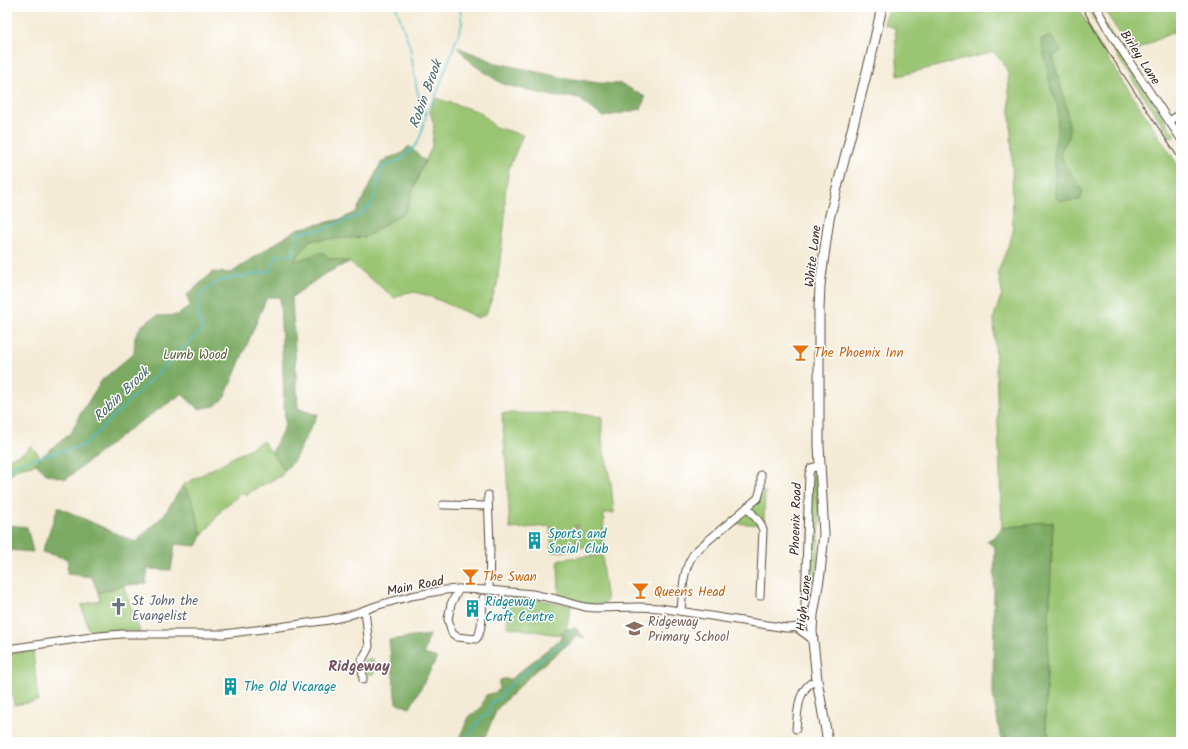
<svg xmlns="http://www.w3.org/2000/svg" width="1188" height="749" font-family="Kalam,sans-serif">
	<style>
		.green { fill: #9ac572; stroke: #6a7848 }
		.forest { fill: #7baa64; stroke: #5b6a41 }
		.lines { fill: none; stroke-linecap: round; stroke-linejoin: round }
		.stream { stroke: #4cbac6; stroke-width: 1.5 }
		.minor-casing { stroke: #57473a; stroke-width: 9 }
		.major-casing { stroke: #57473a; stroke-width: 11 }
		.minor { stroke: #fff; stroke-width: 7 }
		.major { stroke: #fff; stroke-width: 9 }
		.tram { stroke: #3b2a1e; stroke-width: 1 }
		.labels { text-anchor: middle; stroke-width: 3; stroke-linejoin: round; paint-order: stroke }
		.street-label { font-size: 13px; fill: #3b2a1e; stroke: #fff }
		.food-label { font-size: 13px; fill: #c56008; stroke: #fff; text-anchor: start }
		.park-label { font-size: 13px; fill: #5c603b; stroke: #fff }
		.culture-label { font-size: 13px; fill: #0d838f; stroke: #fff; text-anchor: start }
		.worship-label { font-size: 13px; fill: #5b616d; stroke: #fff; text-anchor: start }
		.education-label { font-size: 13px; fill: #785e54; stroke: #fff; text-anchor: start }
		.water-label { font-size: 14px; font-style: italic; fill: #426461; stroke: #fff }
		.quarter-label { font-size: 15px; font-weight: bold; fill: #74545d; stroke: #fff }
	</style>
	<rect width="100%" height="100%" fill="#fff"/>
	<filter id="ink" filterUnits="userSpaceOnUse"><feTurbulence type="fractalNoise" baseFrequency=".025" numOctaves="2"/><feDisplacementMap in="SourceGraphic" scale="8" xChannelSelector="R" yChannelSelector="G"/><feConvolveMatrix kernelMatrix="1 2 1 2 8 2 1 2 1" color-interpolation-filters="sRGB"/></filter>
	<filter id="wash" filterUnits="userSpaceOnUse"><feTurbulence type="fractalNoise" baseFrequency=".012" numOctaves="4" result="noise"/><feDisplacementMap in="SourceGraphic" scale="16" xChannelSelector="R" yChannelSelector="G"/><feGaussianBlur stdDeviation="0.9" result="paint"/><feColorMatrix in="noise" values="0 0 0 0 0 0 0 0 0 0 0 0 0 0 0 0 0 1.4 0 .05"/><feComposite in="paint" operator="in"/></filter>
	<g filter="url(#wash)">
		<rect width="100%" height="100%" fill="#f4ebd6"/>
		<g class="green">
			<path d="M888,7h190l22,39 81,124v566l-6,6h-23l-4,-2 -1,2h-97l-5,-23 8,-197 -51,6 -8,-211 8,-24 -4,-21 15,-39 -1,-78 -4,-82 -5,-11 -10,-10 -95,24 -3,-48 -11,-4z"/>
			<path d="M1088,7h6l81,129 -4,2 -67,-102 -11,-18z"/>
			<path d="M1102,7h79v21l-49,24z"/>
			<path d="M435,98l45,14 15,15 28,8 -14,33 -4,27v23l-8,67 -11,29 -8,4c-13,-6 -57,-28 -69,-26 -5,1 -10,4 -14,6l-46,-36 -21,-4 -35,4 17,-22 56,-3 54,-65 12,-25 2,-22 -4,-13z"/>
			<path d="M502,413l78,1 22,3v24l9,42 3,30h-10l-1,35 -24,-1 -1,-22h-2l1,25 -25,2 -2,-26 -40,3 -3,-51z"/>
			<path d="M263,441l22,29 -4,6 -26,13 -9,7 -3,-4 -20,16 -21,28 -10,-36 -9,-15z"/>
			<path d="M31,446l10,11 -5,7 -18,4 -11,11v-20l16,-6z"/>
			<path d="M813,470h4l3,55 -4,59 -5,-1v-6l-3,-1z"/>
			<path d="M765,491l-1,34 -32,-2 30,-29z"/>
			<path d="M602,555l1,2v15l4,29c-10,10 -36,-1 -48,-5l-1,-36 3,-1z"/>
			<path d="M123,585l17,46 -50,2 -9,-28 19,-5 -2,-7z"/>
			<path d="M512,594l59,12 -5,23 -7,6 -51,-8 -1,-4z"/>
			<path d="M33,650l5,51 -24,4 -7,-43v-8z"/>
			<path d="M373,659l1,15 -9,1 -1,-15z"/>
		</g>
		<g class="forest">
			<path d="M1051,36l10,15 -8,6 14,53 3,25 -10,17 5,13 18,26 -3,9 -18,1 -6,-3 -2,-48 3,-21 1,-20 -8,-24 -9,-46z"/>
			<path d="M457,47l40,16 63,14 39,6 23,1 23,13 -4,12 -38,8 -26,-20h-21l-54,-13 -29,-20z"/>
			<path d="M409,146l16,15 -5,11 -15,40 -39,25 -56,3 -17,22 30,-10 5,6 21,4 -26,13 -31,22 6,111 15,6h5l-25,48 -8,8 -13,-18 13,-27 -5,-128h-13l-42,100 -10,9 -17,3 -16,-15 -50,33 -66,52 -20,-5 -10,-10 5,-7 31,-25 7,-16 23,-36 32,-27 1,-16 6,-11 15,-10 22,-1 12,-9 -3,-11 26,-23 18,1 66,-44 45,-10 14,-7 25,-49 7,-5 13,-4z"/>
			<path d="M183,485l9,14 10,37 -5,10 -22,-2 -4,26 -23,-1 -2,15 -23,1 -25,8 -6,-16 -25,-3 1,-15 -26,-7 16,-45 77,35 29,-27z"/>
			<path d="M1053,522l-8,197 5,23h-47l-2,-2 -8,-45 1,-105 1,-42 -8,-7 8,-5 7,-8z"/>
			<path d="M7,525l20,2 6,25 -26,-2z"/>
			<path d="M576,628l9,10 -7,-2 -43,35 -38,38 -14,33h-26l13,-27 8,-4 4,-5 1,-4 3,-7 10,-3 3,-3v-8l4,-2h8l53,-43 -5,-1 7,-6z"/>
			<path d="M429,635l-5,19 13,4 -27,50 -14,-5 -7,-63z"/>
		</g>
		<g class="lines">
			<g class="stream">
				<path d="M396,7l14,40 7,43 8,25"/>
				<path d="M7,470l12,-7 65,-18 118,-115 -5,-19 4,-17 18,-13 51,-10 7,-16h15l6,-22 25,-4 37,-14 12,-12 11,-36 19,-8 14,-14 4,-8 8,-28 7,-11 27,-74 -2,-17"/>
				<path d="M465,742l13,-20 10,-9 4,-11 8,-4 5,-8 14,-13 30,-24 16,-11"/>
			</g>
		</g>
	</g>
	<g filter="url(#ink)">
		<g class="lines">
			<defs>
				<g id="minor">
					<path d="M1096,7l13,24 72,108"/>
					<path d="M1169,121l12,-7"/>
					<path d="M488,495l2,52 -1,43"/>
					<path d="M443,505l45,1"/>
					<path d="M747,507l13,16 3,7 -3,66"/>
					<path d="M459,589l-8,15 -3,15 4,14 5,4 19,2c7,-6 6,-31 7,-41"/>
					<path d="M805,605l4,-131 2,-6 9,-2"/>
					<path d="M681,611c2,-21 1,-45 16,-61l61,-52 3,-10v-13"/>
					<path d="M797,628l15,11"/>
					<path d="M7,649l92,-13 23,-2h102l55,-7 50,-7 18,-4 32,-11 32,-9 34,-6 14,-1 30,1 43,4 24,5 29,8 10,1 44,-1 21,1 126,20c12,1 19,-4 27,-13"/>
					<path d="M363,680l-1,-20 6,-11 1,-3 -4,-36"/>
					<path d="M796,729c2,-18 1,-42 21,-49"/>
				</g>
				<path id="major" d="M828,742l-11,-62 -5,-49 1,-16 7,-42 4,-39 -5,-88v-137l1,-24 9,-66 43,-167 10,-45"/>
			</defs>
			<use href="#minor" class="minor-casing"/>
			<use href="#major" class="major-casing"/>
			<use href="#minor" class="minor"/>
			<use href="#major" class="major"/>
			<path class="tram" d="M1082,7l12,22 11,18 76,115"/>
		</g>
	</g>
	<defs>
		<symbol id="bar-bare" viewBox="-9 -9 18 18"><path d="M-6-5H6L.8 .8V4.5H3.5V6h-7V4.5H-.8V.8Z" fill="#e8710a" stroke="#fff" stroke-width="2.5" paint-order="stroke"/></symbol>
		<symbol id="building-bare" viewBox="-9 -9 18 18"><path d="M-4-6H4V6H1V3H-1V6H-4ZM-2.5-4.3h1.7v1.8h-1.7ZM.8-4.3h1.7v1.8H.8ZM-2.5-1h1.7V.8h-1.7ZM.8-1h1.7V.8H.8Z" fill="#0f9aa8" stroke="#fff" stroke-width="2.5" paint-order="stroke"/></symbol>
		<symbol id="church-bare" viewBox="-9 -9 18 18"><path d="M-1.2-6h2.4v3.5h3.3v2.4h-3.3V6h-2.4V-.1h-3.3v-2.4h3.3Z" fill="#6b7280" stroke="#fff" stroke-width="2.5" paint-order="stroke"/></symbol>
		<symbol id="school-bare" viewBox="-9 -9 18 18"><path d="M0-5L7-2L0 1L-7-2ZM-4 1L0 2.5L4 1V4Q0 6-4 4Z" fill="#8d6e63" stroke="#fff" stroke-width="2.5" paint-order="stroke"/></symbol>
	</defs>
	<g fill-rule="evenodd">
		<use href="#bar-bare" x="788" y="340" width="25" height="25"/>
		<use href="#building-bare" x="522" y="528" width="25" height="25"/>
		<use href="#bar-bare" x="458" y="564" width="25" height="25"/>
		<use href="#bar-bare" x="628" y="578" width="25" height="25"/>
		<use href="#church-bare" x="106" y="594" width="25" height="25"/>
		<use href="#building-bare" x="460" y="596" width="25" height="25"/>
		<use href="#school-bare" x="622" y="616" width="25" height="25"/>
		<use href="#building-bare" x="218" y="674" width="25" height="25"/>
	</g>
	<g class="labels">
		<g class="street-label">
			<text transform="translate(1141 57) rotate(57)" y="5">Birley Lane</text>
			<text transform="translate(812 256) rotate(-83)" y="5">White Lane</text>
			<text transform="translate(795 519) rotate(-88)" y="5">Phoenix Road</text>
			<text transform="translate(415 585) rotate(-11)" y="5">Main Road</text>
			<text transform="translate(803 603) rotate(-83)" y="5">High Lane</text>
		</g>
		<g class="food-label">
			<text x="814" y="357">The Phoenix Inn</text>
			<text x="483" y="581">The Swan</text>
			<text x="654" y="596">Queens Head</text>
		</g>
		<g class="park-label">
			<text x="195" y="359">Lumb Wood</text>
		</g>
		<g class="culture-label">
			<text x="548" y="538">Sports and<tspan x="548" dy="15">Social Club</tspan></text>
			<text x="485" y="606">Ridgeway<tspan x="485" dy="15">Craft Centre</tspan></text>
			<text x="244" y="691">The Old Vicarage</text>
		</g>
		<g class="worship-label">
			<text x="132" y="605">St John the<tspan x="132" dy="15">Evangelist</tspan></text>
		</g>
		<g class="education-label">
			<text x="648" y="626">Ridgeway<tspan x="648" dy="15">Primary School</tspan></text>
		</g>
		<g class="water-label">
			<text transform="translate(425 94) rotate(-70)" y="5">Robin Brook</text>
			<text transform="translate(121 394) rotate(-44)" y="5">Robin Brook</text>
		</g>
		<g class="quarter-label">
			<text x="359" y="671">Ridgeway</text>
		</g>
	</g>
	<rect width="1188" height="749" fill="none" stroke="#fff" stroke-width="24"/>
</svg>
